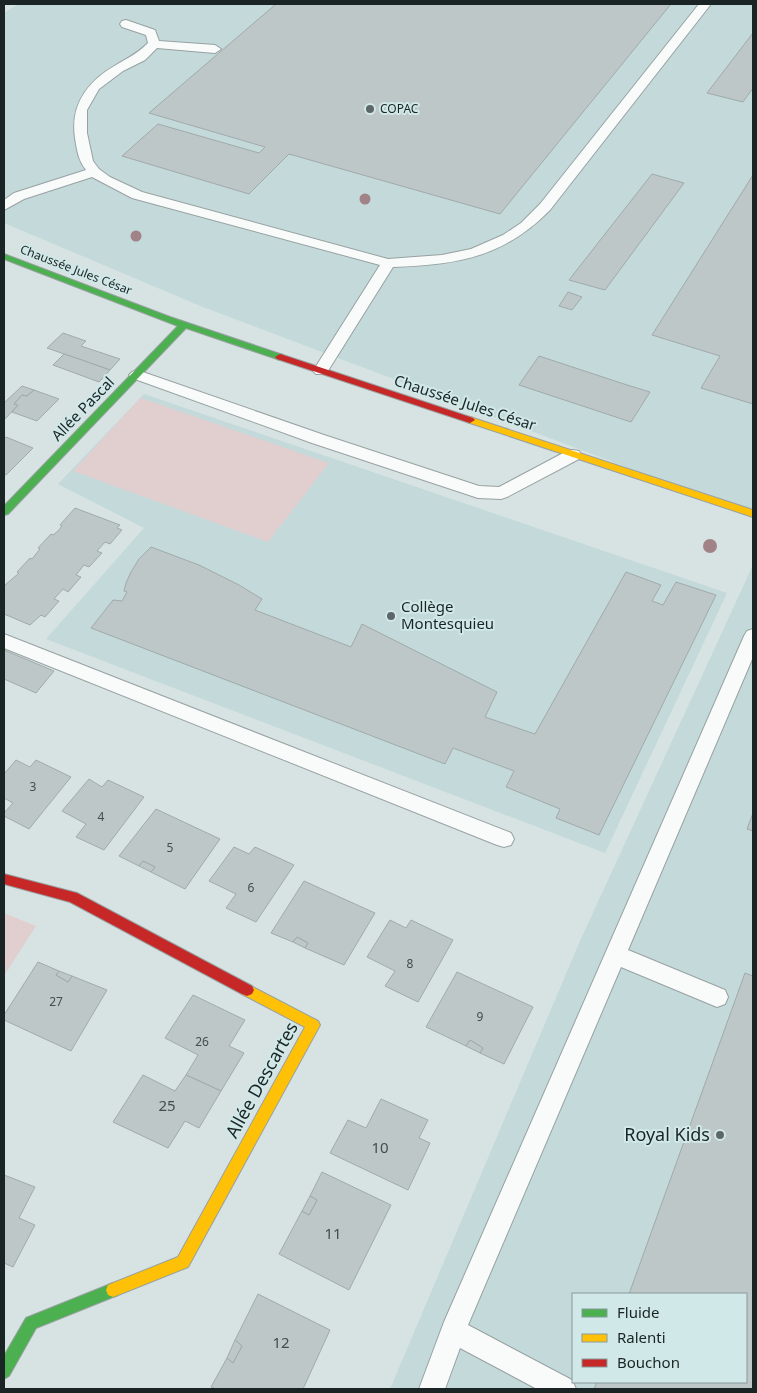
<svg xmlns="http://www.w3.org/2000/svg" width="757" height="1393" font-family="'Noto Sans',sans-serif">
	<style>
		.built { fill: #c3d9da; fill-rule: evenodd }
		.green { fill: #e1cfd0 }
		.building { fill: #bdc7c8; stroke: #a1aaaa }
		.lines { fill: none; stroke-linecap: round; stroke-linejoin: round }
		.lane-casing { stroke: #98a1a1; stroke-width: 2 }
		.fast-casing { stroke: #98a1a1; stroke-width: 2 }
		.slow-casing { stroke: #98a1a1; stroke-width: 2 }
		.jam-casing { stroke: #98a1a1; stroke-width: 2 }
		.lane { fill: #f9fbfb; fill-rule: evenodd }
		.fast { fill: #4caf50; fill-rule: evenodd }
		.slow { fill: #ffc107; fill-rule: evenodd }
		.jam { fill: #c62828; fill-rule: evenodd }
		.tree { fill: #a18387 }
		.poi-dot { fill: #5d6767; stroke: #d1e8e9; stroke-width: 2 }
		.labels { text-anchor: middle; stroke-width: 4; stroke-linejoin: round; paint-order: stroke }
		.far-poi-label { font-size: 12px; fill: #1b2424; stroke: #d1e8e9; text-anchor: start }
		.far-street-label { font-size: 12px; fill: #1b2424; stroke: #d1e8e9 }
		.number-label { font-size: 12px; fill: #444d4d }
		.street-label { font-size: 15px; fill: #1b2424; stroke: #d1e8e9 }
		.poi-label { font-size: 15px; fill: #1b2424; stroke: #d1e8e9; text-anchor: start }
		.near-number-label { font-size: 15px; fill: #444d4d }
		.near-street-label { font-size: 18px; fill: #1b2424; stroke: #d1e8e9 }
		.near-poi-label { font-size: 18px; fill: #1b2424; stroke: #d1e8e9; text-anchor: end }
	</style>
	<rect width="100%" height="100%" fill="#d7e3e3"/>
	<g class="built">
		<path d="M18,4h735v511l-550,-208 -199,-84v-210z"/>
		<path d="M144,394l583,199 -122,260 -559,-214 98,-111 -86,-44z"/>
		<path d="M753,565v824h-363l190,-448zM573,1294h173v88h-173z"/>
	</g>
	<g class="green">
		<path d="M140,398h1l188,65 -61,79 -195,-71z"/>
		<path d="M4,913l32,13 -32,50z"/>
	</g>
	<g class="building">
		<path d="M276,4h395l-171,210 -211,-60 -40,40 -127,-38 36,-32 101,29 6,-6 -116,-34z"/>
		<path d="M753,33v55l-10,14 -36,-9z"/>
		<path d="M652,174l32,9 -79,107 -36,-10z"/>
		<path d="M753,175v229l-52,-16 19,-32 -68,-21z"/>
		<path d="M568,292l14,5 -10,13 -13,-4z"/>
		<path d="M63,333l23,8 -5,5 39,13 -10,11 -63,-22z"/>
		<path d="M64,354l15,5 31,11 -11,12 -46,-17z"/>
		<path d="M539,356l85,28 26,8 -19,30 -112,-37z"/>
		<path d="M22,386l12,4 -7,6 -5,-1 -8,9 4,1 -14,15v-17z"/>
		<path d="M34,390l25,9 -22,22 -25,-9 6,-7 -4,-1 8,-9 5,1z"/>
		<path d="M6,437l27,11 -27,27 -2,-1v-35z"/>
		<path d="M75,508l45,17 -3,3 5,2 -12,14 -5,-2 -8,9 5,2 -13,14 -5,-2 -8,10 5,2 -13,15 -5,-3 -9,10 5,2 -14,16 -4,-2 -11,10 -26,-11v-28l15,-13 -2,-1 13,-14 2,1 8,-10 -2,-1 13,-14 2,1 5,-4 4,-5 -2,-1z"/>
		<path d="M151,547l48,18 40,20 23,14 -7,11 96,37 11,-23 135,68 -12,25 50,17 91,-162 35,13 -9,16 11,4 13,-23 40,13 -117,240 -43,-17 4,-9 -54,-22 8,-16 -61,-23 -8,16 -354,-136 22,-28 9,1 5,-9 -3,-1 2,-8 5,-11 8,-13z"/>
		<path d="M4,650l50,21 -18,22 -32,-14z"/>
		<path d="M16,760l14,7 6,-7 35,17 -42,52 -25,-13v-3l9,-10 -9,-5v-24z"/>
		<path d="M89,779l13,8 6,-7 36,17 -40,53 -28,-13 10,-13 -24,-13z"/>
		<path d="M156,809l64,30 -35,50 -34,-17 4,-5 -12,-6 -4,5 -20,-10z"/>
		<path d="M753,813v18l-6,-2z"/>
		<path d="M234,847l15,7 6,-7 39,18 -38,57 -30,-14 10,-14 -27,-13z"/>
		<path d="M143,861l12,6 -4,5 -12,-6z"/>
		<path d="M304,881l71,32 -31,52 -39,-17 3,-5 -11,-6 -4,5 -22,-9z"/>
		<path d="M390,920l16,8 5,-8 42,20 -35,62 -33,-16 10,-15 -28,-14z"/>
		<path d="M297,937l11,6 -3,5 -12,-6z"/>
		<path d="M38,962l21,9 -3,4 12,7 4,-6 35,14 -36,61 -67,-31v-5z"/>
		<path d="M59,971l13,5 -4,6 -12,-7z"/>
		<path d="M457,972l76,35 -29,57 -24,-11 3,-5 -13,-8 -4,6 -40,-19z"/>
		<path d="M745,973l8,3v413h-159l3,-7h149v-88h-117z"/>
		<path d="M193,995l52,25 -16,26 15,7 -23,38 -35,-16 12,-20 -33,-17z"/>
		<path d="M470,1040l13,8 -3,5 -14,-7z"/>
		<path d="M143,1075l32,16 11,-16 35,16 -22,37 -14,-7 -17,27 -55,-26z"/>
		<path d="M381,1099l47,21 -9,18 11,5 -22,47 -78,-37 18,-33 18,8z"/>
		<path d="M322,1172l69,33 -42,85 -70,-36 23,-43 7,4 8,-15 -7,-4z"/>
		<path d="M4,1175l31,12 -16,31 16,7 -22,42 -9,-4z"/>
		<path d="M310,1196l7,4 -8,15 -7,-4z"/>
		<path d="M258,1294l72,36 -27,59h-87l-5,-2 16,-29 6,5 9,-17 -7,-6z"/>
		<path d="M235,1340l7,6 -9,17 -6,-5z"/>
	</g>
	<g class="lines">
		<defs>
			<g id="lane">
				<path d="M699,4h12l-161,206c-46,47 -93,55 -157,57l-67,107h-10l-3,-3 67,-106 -248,-67 -40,-21 -68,22 -20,11v-10l10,-7 72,-23c-8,-10 -9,-20 -11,-32 -5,-34 13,-57 41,-73 13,-8 21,-11 32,-22l-2,-8 -24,-8 -2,-3 2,-3 4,-1 29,10 4,11 56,4 6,4 -6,4 -58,-5 -12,12 -22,11 -24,18 -12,21v23l6,28 6,8 11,8 32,15 246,67 54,-4 29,-6 32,-14 18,-12 19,-19z"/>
				<path d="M137,370l187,65 155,51 20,1 68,-36 6,-1 6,1 2,4 -2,4 -72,38 -6,2 -23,-1 -166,-55 -180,-65 -3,-3 3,-3z"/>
				<path d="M753,629v28l-125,293 97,40 3,7 -3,7 -8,3 -96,-40 -153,358 104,55 4,9h-39l-77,-41 -15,41h-26l25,-67 300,-686 3,-5z"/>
				<path d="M4,634l507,199 3,6 -3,6 -7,2 -7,-2 -493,-197z"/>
			</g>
			<g id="fast">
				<path d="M4,254l166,63 113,38 2,2 -5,3 -3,-1 -91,-31 -178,186 -4,1v-9l174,-180 -174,-67z"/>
				<path d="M113,1283l5,2 2,5 -2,5 -82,33 -27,48 -5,3v-23l22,-38z"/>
			</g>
			<g id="slow">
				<path d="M470,417l283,93v7l-286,-95 -2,-2z"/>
				<path d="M247,984l71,37 2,4 -132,242 -75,30 -5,-2 -2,-5 2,-5 70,-28 127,-230 -63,-33 -2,-4 2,-4z"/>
			</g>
			<g id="jam">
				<path d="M280,354l193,64 2,2 -5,3 -3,-1 -190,-63 -2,-2z"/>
				<path d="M4,874l73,19 175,93 2,4 -2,4 -5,2 -5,-2 -172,-92 -66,-18z"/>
			</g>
		</defs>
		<use href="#lane" class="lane-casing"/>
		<use href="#fast" class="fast-casing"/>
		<use href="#slow" class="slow-casing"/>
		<use href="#jam" class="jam-casing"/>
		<use href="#lane" class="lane"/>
		<use href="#fast" class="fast"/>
		<use href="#slow" class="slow"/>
		<use href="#jam" class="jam"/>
	</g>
	<g class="tree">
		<circle cx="365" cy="199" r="5.5"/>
		<circle cx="136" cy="236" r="5.5"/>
		<circle cx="710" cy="546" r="7"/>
	</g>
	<g class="poi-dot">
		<circle cx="370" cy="109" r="5"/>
		<circle cx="391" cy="616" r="5"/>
		<circle cx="720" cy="1135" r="5"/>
	</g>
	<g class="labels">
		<g class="far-poi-label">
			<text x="380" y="113">COPAC</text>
		</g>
		<g class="far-street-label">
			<text transform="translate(76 270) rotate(21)" y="4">Chaussée Jules César</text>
		</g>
		<g class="number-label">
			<text x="33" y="791">3</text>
			<text x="101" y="821">4</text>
			<text x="170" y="852">5</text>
			<text x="251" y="892">6</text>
			<text x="410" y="968">8</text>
			<text x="56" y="1006">27</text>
			<text x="480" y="1021">9</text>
			<text x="202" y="1046">26</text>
		</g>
		<g class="street-label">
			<text transform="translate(465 403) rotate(18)" y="5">Chaussée Jules César</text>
			<text transform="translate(83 409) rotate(-46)" y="5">Allée Pascal</text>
		</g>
		<g class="poi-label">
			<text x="401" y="612">Collège<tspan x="401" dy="17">Montesquieu</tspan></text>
		</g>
		<g class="near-number-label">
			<text x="167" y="1111">25</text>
			<text x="380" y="1153">10</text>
			<text x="333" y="1239">11</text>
			<text x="281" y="1348">12</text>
		</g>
		<g class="near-street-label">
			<text transform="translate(262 1080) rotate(-61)" y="6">Allée Descartes</text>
		</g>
		<g class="near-poi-label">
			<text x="710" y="1141">Royal Kids</text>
		</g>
	</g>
	<rect width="757" height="1393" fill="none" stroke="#1b2424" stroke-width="10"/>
	<rect x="572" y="1293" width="175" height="90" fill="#d1e8e9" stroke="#889a9a"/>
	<rect x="582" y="1309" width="25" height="8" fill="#4caf50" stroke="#889a9a"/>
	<text x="617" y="1318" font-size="15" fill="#1b2424">Fluide</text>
	<rect x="582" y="1334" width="25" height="8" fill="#ffc107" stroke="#889a9a"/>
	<text x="617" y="1343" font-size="15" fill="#1b2424">Ralenti</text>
	<rect x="582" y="1359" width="25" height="8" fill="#c62828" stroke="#889a9a"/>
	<text x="617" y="1368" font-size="15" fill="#1b2424">Bouchon</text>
</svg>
